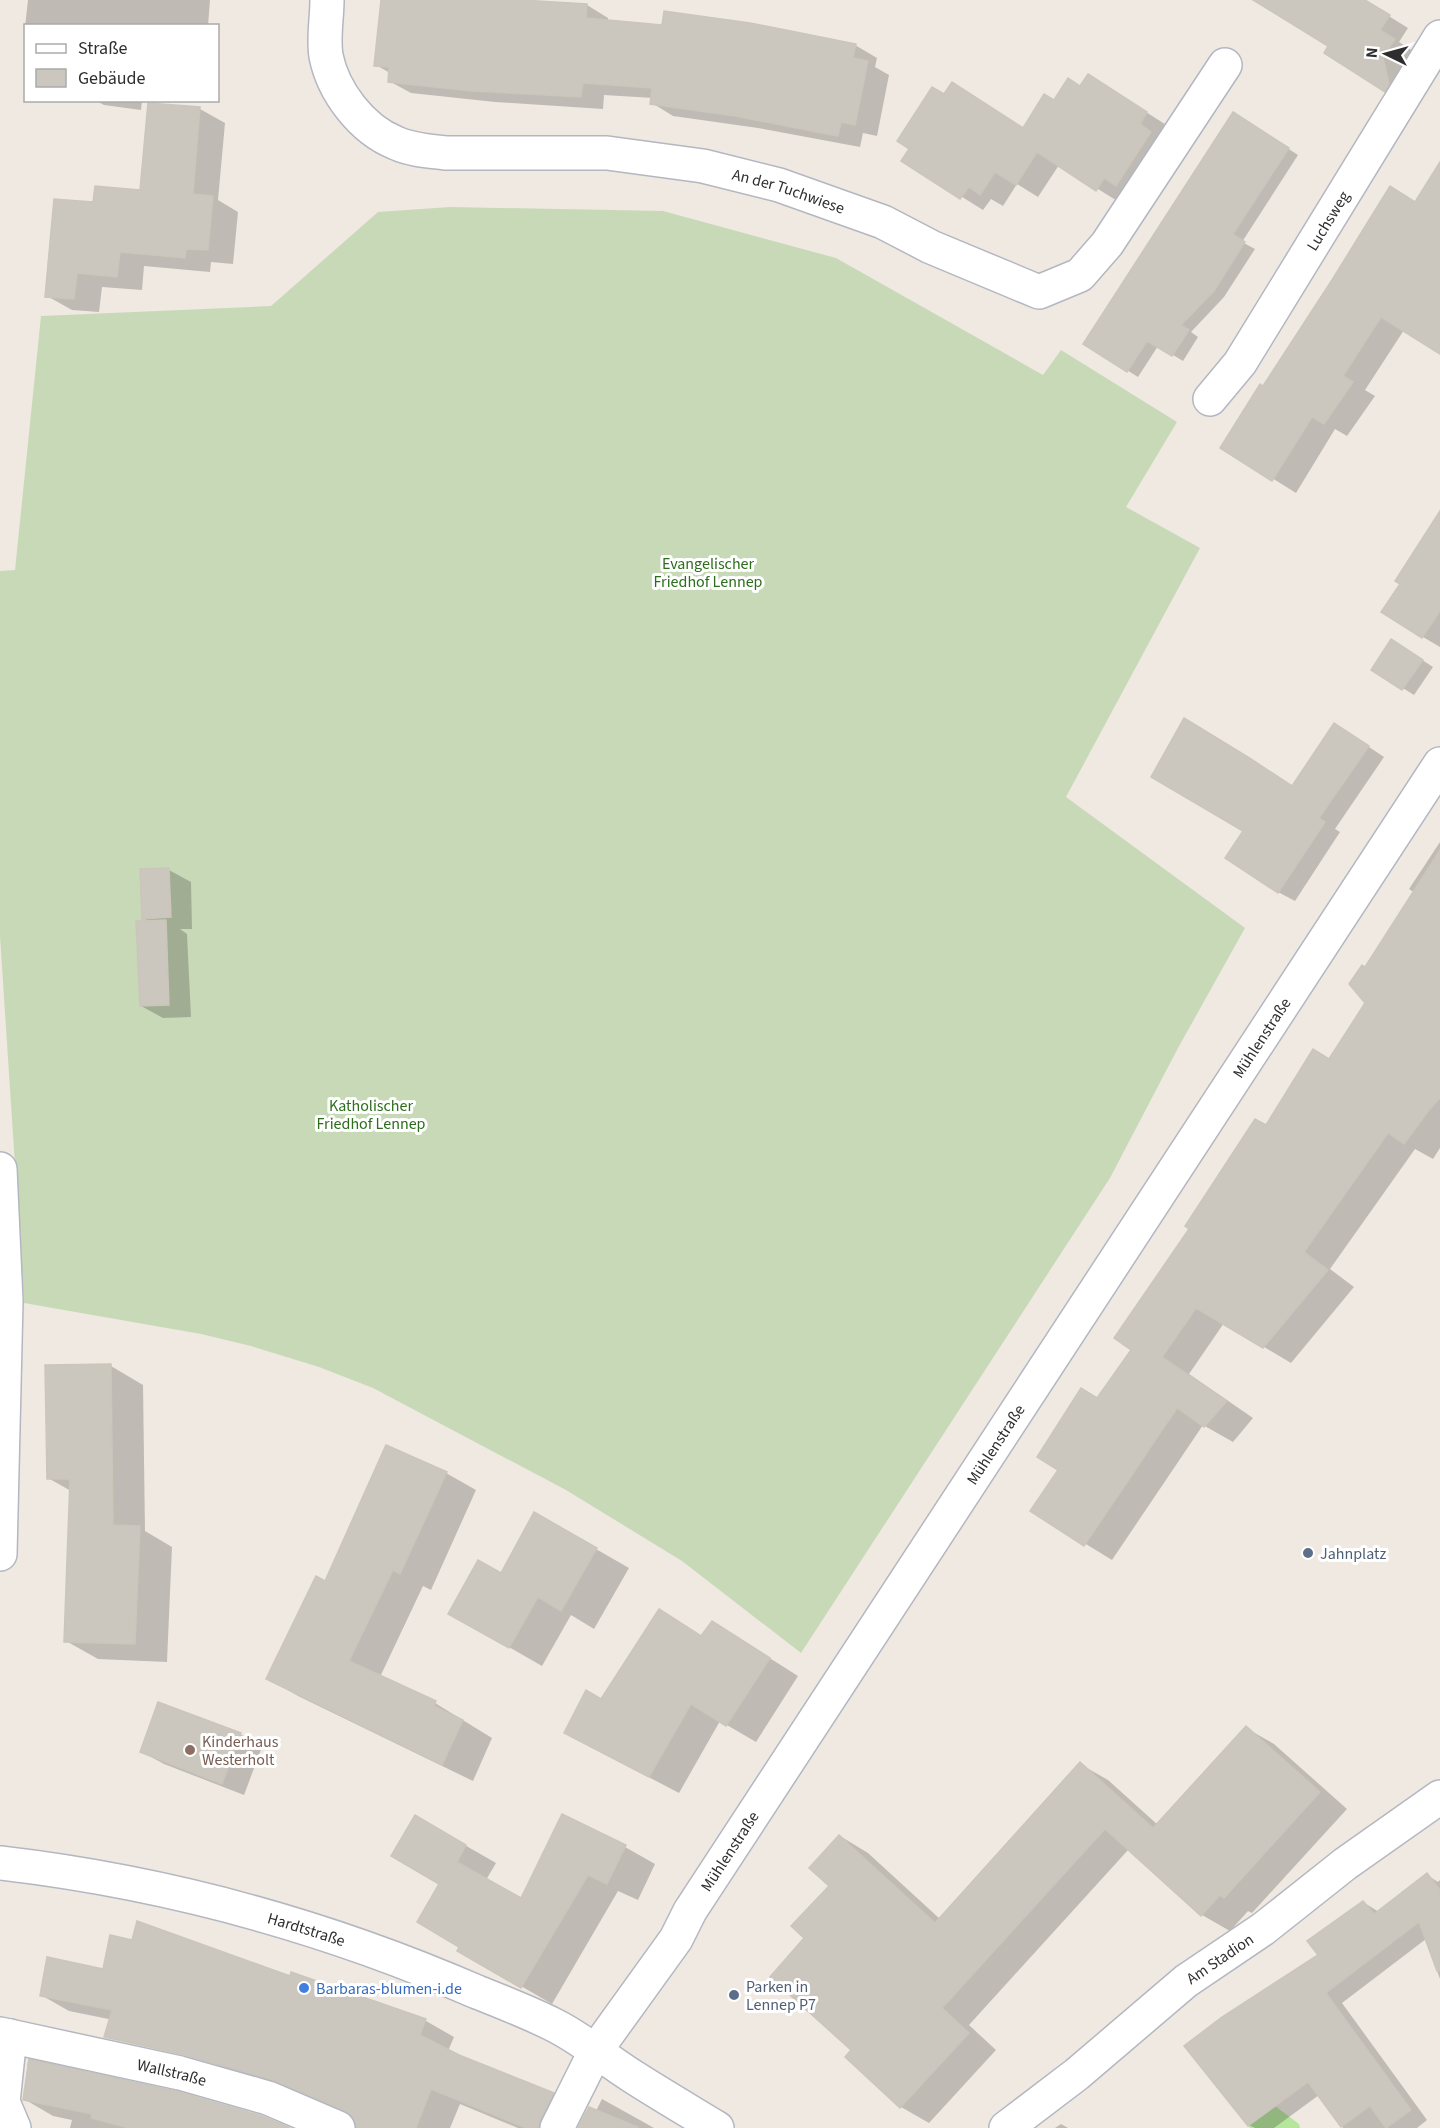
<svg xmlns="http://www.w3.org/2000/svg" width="1440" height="2128" font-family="'Source Sans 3',sans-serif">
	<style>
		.green { fill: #b6e59e }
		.cemetery { fill: #c8d9b8 }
		.shadow { fill: #0003 }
		.building { fill: #cbc7bf; stroke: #cbc5ba; stroke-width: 1.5 }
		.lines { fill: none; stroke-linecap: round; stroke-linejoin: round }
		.minor-casing { stroke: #b4b7c1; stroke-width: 36 }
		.minor { stroke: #fff; stroke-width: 33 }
		.service-dot { fill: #5c6f8a; stroke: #fff; stroke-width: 2 }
		.education-dot { fill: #8d6e63; stroke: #fff; stroke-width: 2 }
		.shop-dot { fill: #3f7fe0; stroke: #fff; stroke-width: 2 }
		.labels { text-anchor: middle; stroke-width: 6; stroke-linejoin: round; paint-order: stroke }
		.street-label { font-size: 16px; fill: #2e2e2e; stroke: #fff }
		.park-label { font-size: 16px; fill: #2c6e1b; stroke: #fff }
		.service-label { font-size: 16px; fill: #4e5e75; stroke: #fff; text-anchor: start }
		.education-label { font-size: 16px; fill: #785e54; stroke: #fff; text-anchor: start }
		.shop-label { font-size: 16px; fill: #366cbe; stroke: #fff; text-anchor: start }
	</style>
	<rect width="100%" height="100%" fill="#efe9e1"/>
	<path class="green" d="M1275,2106l24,18 1,4h-50l-2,-2z"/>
	<path class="cemetery" d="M450,207l213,4 173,47 207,117 18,-25 116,72 -51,85 74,41 -134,249 179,131 -67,120 -68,130 -309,475 -119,-92 -116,-71 -193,-102 -54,-21 -68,-21 -50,-12 -177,-31 -24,-367v-365l15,-1 26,-254 230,-10 107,-94z"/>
	<g class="shadow">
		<path d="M28,0h182l-2,26h-182v1h-1z"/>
		<path d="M397,0h98l92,5 21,13v4l247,23 22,13 -2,9 14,8 -12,61 -14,-3 -3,14 -102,-19 -85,-12 -21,-13 1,-5 -49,-3 -1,14 -108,-7 -84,-9 -22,-12 1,-8 -14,-8z"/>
		<path d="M1352,0h11l45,28 -9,14 14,9 -8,51 -20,-12z"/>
		<path d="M1089,76l79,50 -49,76 -60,-37 -21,32 -21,-13 -14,22 -12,-7 -8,11 -80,-50 42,-64 79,33 30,-27 27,-15z"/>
		<path d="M95,100h47l-1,10 -37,-5z"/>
		<path d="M149,104l51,5 25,14 -7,77 20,12 -5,52 -22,-2 -1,10 -66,-6 -2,24 -40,-3 -3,25 -27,-2 -25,-14 47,-92 48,-13z"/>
		<path d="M1244,120l54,35 -56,87 13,7 -31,48 -33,35 7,5 -15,24 -25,-15 -20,31 -53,-33z"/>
		<path d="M1440,189v163l-36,-22 -39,60 10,6 -28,40 -12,-7 -39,64 -74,-46 42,-59 152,-185z"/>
		<path d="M1440,514v133l-17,-10 -21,-54z"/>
		<path d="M1402,647l31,20 -19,28 -40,-25z"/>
		<path d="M1351,735l33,22 -49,72 5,3 -45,69 -17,-9 -33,-62z"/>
		<path d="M1440,842v306l-7,11 -18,-10 -85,120 24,18 -63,76 -67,-40 -35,51 64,44 -20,24 -30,-17 -91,135 -80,-49 28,-41 38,-71 35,-50 134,-222 63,-66 37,-58 -1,-35 49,-75 -6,-4z"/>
		<path d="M169,870l22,12 1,47h-12l7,5 4,83 -28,1 -22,-12 9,-84 -7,-4z"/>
		<path d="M111,1366l32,19 2,146 27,16 -5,115 -69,-3 -32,-18 5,-150 -23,-13z"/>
		<path d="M446,1473l30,17 -45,100 -8,-4 -43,91 55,26 57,35 -19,43 -175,-85 -30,-18 58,-95z"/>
		<path d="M535,1514l94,54 -35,61 -23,-14 -29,51 -92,-53 51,-38z"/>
		<path d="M702,1637l39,3 57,36 -42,66 -36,-21 -41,72 -84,-44 6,-48z"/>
		<path d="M1246,1728l28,16 73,65 -95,104 -4,-2 -18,20 -28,-16 -73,-66 -160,176 27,25 -67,73 -28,-16 -48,-57 -46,-112 24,-52 9,-50 28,17 72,66 140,-155 28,16 50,45z"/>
		<path d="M240,1734l22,13 -18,48 -80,-31 -22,-12z"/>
		<path d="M416,1817l80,46 -10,17 36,21 103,-54 30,17 -17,36 -20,-9 -66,113 -93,-54 2,-4 -20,-62z"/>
		<path d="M1427,1875l11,7 2,-2v99l-14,-40 -84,64 85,117 -10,8h-74l-24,-33 -45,33h-19l-6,-3 71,-169 43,-54 16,10z"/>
		<path d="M104,1971l187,7 1,-4 134,47 28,16 -6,14 105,43 28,16 -9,18h-54l-58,-24 -10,24h-92l-3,-10 -50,-22 -68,-19 -28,-17 3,-20 -143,-29 -28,-16z"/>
		<path d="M28,2061l147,32 112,35h-217l2,-8 -19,-4 -29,-17z"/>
		<path d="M602,2099l36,20 16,9h-74l16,-17z"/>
		<path d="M1061,2124l7,4h-13z"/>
	</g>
	<g class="building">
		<path d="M381,0h140l66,4 -1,14 76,7 2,-14 86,12 106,21 -3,14 15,3 -13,64 -14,-3 -3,14 -103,-20 -85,-12 2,-16 -69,-5 -2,14 -109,-6 -84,-9 1,-15 -15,-1z"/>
		<path d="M1253,0h112l25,15 -10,15 15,9 -12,18 6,27 -4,8 -61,-39 4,-7z"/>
		<path d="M1088,74l59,38 -7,12 11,8 -35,54 -12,-8 -8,13 -59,-39 -21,33 -21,-13 -15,23 -11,-8 -9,12 -59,-38 8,-12 -12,-8 35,-54 12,7 8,-12 71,46 21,-34 10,6 14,-22 12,8z"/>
		<path d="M148,103l52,4 -7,87 20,2 -5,54 -22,-1 -1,9 -65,-6 -3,25 -40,-4 -3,26 -29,-2 9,-98 39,3 2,-16 45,4z"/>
		<path d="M1233,112l56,36 -56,86 12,8 -31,49 -33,34 8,5 -17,26 -25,-15 -20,31 -44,-28z"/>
		<path d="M1440,162v192l-59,-37 -38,59 10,6 -29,42 -12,-7 -40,64 -52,-33 40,-64 3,2 69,-106 58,-94 25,16z"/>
		<path d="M1440,511v100l-18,27 -41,-26 19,-28 -5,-3z"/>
		<path d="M1391,639l32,21 -21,30 -31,-20z"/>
		<path d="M1184,718l67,41 41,27 42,-63 35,23 -50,72 6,4 -47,71 -53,-35 18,-27 -92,-54z"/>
		<path d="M1440,850v248l-11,12 -25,34 -16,-11 -84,119 24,18 -65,78 -67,-40 -34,49 65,44 -23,26 -27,-19 -93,138 -54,-35 28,-41 -21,-13 44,-69 16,10 34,-48 -17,-12 75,-109 -4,-3 70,-107 11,6 47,-76 16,10 36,-56 -16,-19 13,-19 3,2z"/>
		<path d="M169,868l2,49 -29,2 -2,-50z"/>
		<path d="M166,920l3,85 -29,1 -4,-85z"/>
		<path d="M111,1364l2,161 27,1 -5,118 -71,-2 6,-163h-23l-2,-114z"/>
		<path d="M386,1445l61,27 -47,102 -7,-4 -44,91 87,40 -2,5 29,14 -21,45 -176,-86 50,-103 9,5z"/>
		<path d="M534,1512l63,36 -36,63 -23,-14 -29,51 -61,-34 30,-54 23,13z"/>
		<path d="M659,1609l42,27 11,-15 58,37 -44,68 -35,-22 -42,73 -85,-44 22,-43 15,9z"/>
		<path d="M158,1702l83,31 -19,51 -82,-32z"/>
		<path d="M1246,1726l74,66 -96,106 -4,-3 -19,21 -96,-87 -163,179 27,25 -69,75 -55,-51 6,-7 -81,-73 34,-39 -13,-12 38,-40 -20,-18 30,-33 96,88 145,-161 73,66z"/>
		<path d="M562,1814l64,31 -19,39 -19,-9 -67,113 -64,-37 2,-4 -42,-25 22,-38 -48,-28 24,-41 51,30 -9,17 64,36z"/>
		<path d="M1427,1873l13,17v81h-3l-18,-49 -93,71 85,117 -25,18 -16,-22 -29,21 -33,-45 -60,44 -64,-80 38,-29 96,-62 -11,-14 56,-40 11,13z"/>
		<path d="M137,1921l153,55 1,-4 135,47 -6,16 39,20 95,38 -14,27 -2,8h-12l-95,-39 -15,39h-60l-3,-11 -8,-6 -70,-30 -90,-26 -81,-18 8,-27 -72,-14 7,-39 56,12 7,-34 22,5z"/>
		<path d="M29,2059l146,32 87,25 28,12h-161l-38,-10 1,-4 -69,-14z"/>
		<path d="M589,2107l49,20 -1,1h-59z"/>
	</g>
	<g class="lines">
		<defs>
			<g id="minor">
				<path id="s1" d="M327,0c0,18 -4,38 -1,56 7,35 35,73 70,87 15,7 33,8 50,10h161l96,13 76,19 104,37 48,25 108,45 41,-17 27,-31 118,-179"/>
				<path id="s2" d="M1210,399l30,-36 200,-326"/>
				<path d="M0,1169l6,132 -6,253"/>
				<path id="s3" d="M0,1863c164,19 325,63 477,129 25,10 51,20 75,32 29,14 53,35 80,52 28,18 57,35 85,52"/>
				<path id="s4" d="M0,2034l180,39 88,25 70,30"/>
				<path d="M10,2036l-7,66 11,26"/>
				<path id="s5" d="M557,2128l39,-78 80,-111 14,-28 750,-1147"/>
				<path id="s6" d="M1006,2128l71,-54 109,-93 77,-52 82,-65 95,-67"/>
			</g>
		</defs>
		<use href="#minor" class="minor-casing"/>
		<use href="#minor" class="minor"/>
	</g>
	<g class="service-dot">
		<circle cx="1308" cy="1553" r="6"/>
		<circle cx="734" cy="1995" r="6"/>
	</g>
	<circle class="education-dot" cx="190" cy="1750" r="6"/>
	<circle class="shop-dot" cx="304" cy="1988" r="6"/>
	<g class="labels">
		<g class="street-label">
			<text dy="6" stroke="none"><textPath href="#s1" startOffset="570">An der Tuchwiese</textPath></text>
			<text dy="6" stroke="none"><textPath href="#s2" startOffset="214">Luchsweg</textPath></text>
			<text dy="6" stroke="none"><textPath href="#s5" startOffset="1299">Mühlenstraße</textPath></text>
			<text dy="6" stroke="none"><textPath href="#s5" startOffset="813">Mühlenstraße</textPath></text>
			<text dy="6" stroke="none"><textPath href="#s5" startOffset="327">Mühlenstraße</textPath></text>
			<text dy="6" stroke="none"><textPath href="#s3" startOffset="314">Hardtstraße</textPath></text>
			<text dy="6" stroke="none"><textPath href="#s6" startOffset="273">Am Stadion</textPath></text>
			<text dy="6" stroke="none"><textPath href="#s4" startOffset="176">Wallstraße</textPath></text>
		</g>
		<g class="park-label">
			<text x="708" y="569">Evangelischer<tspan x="708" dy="18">Friedhof Lennep</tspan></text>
			<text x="371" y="1111">Katholischer<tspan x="371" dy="18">Friedhof Lennep</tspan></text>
		</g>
		<g class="service-label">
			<text x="1320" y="1559">Jahnplatz</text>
			<text x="746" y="1992">Parken in<tspan x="746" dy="18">Lennep P7</tspan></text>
		</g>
		<g class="education-label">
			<text x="202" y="1747">Kinderhaus<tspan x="202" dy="18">Westerholt</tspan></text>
		</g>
		<g class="shop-label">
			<text x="316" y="1994">Barbaras-blumen-i.de</text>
		</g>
	</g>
	<rect x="24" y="24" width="195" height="78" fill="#ffffff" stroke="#ababab" stroke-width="1.5"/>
	<rect x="36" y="44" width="30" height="9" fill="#ffffff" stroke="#ababab" stroke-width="1.5"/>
	<text x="78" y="54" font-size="18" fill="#2e2e2e">Straße</text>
	<rect x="36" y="69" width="30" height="18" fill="#cbc7bf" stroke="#ababab" stroke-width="1.5"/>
	<text x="78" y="84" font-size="18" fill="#2e2e2e">Gebäude</text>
	<g transform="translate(1386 54) rotate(275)" stroke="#ffffff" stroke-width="4.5" paint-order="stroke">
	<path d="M0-4.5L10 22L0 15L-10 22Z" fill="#2e2e2e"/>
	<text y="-9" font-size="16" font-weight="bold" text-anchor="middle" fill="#2e2e2e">N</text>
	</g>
</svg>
